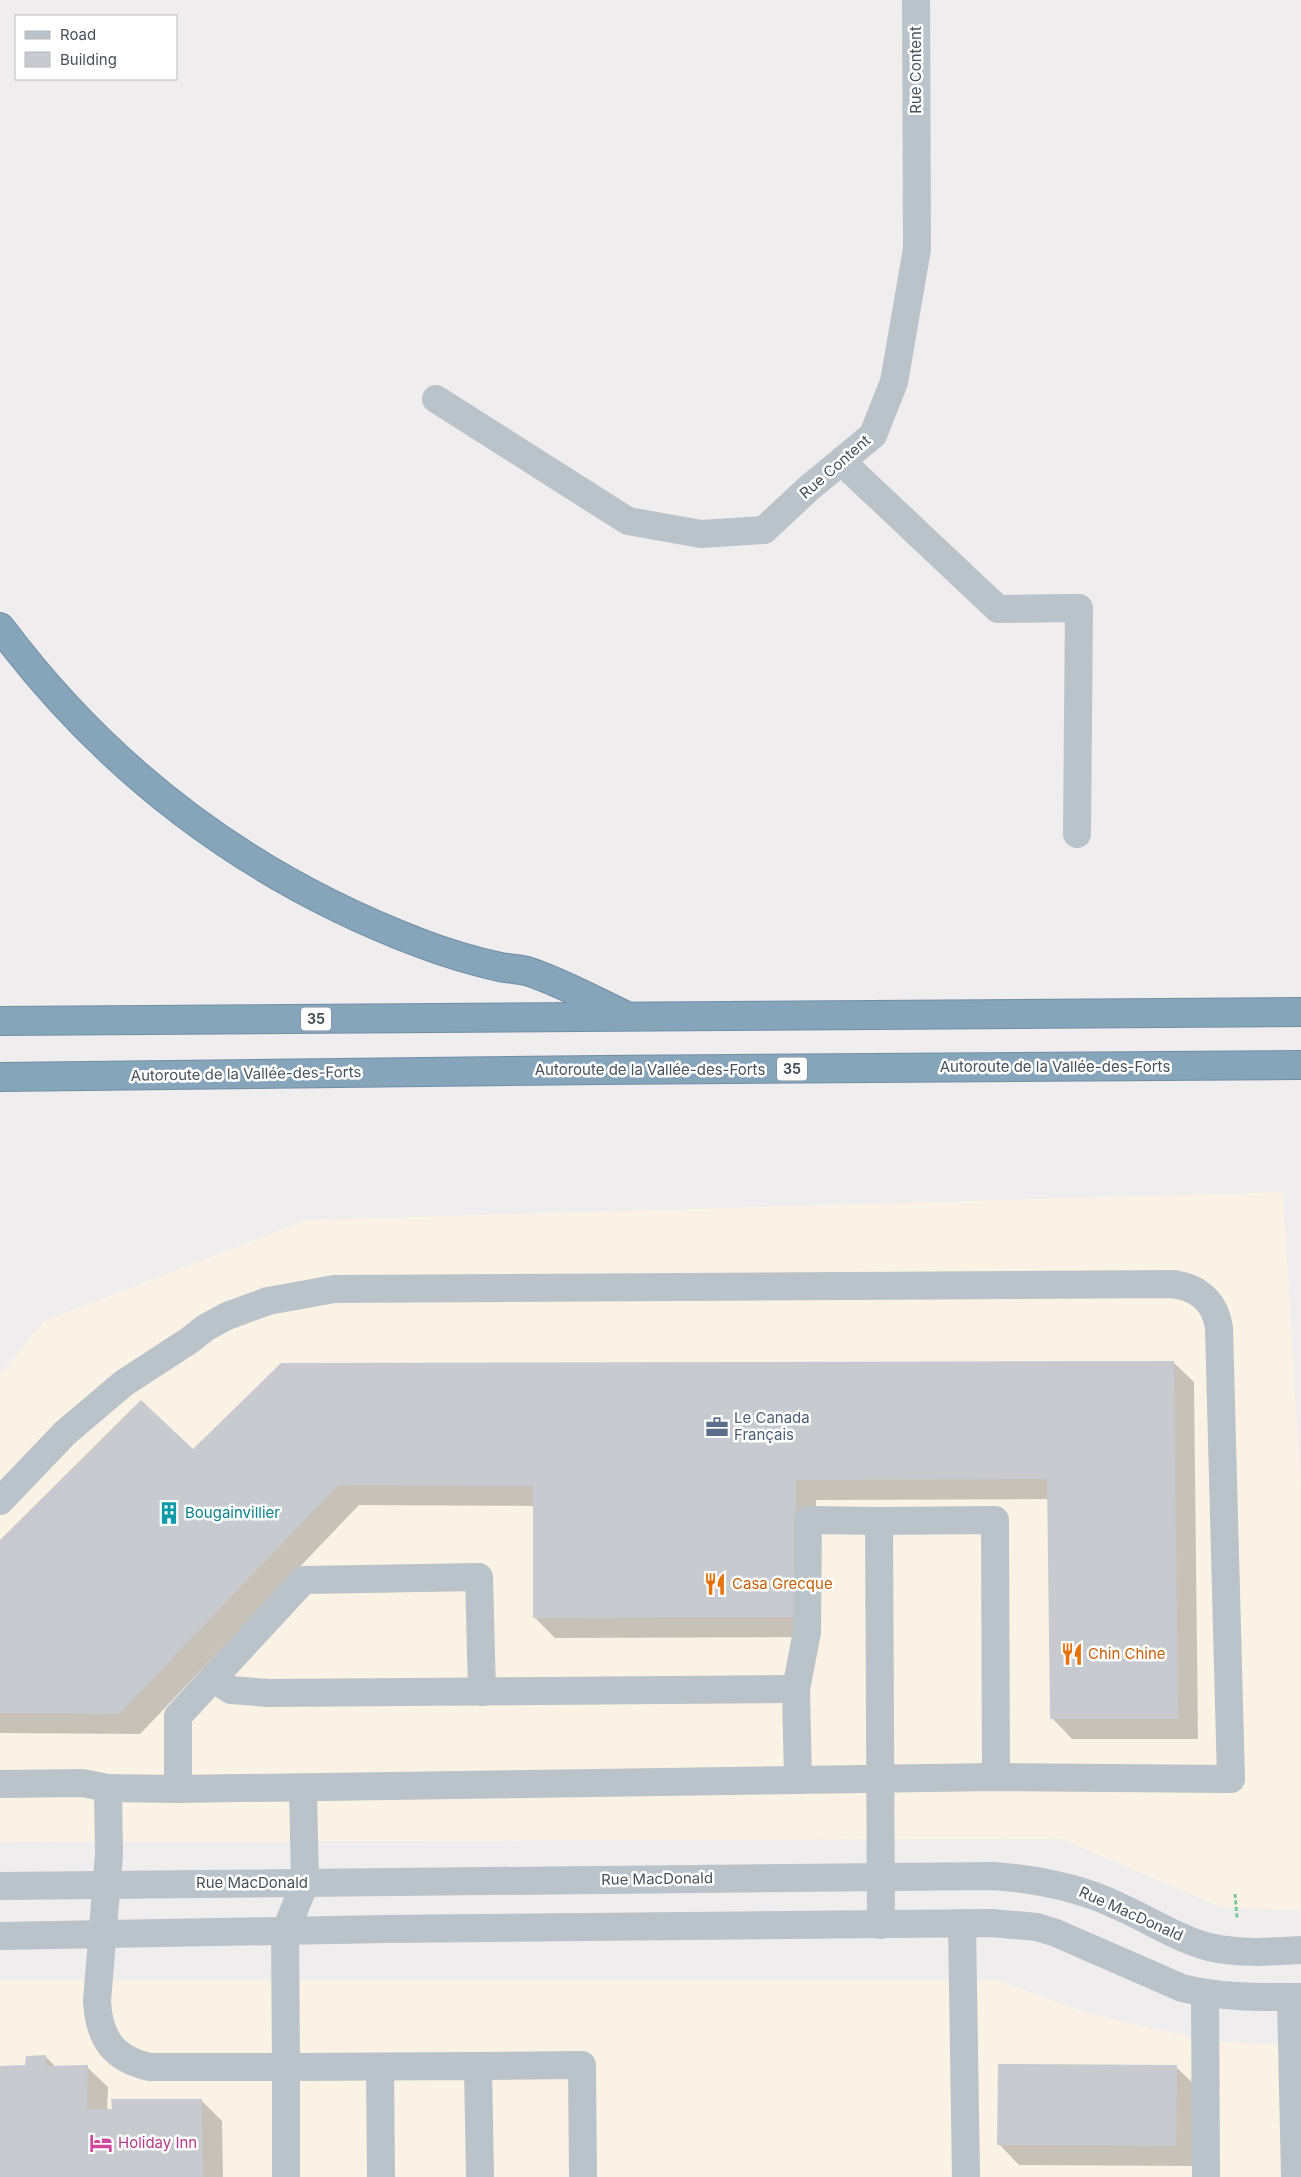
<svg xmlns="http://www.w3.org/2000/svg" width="1301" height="2177" font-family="Inter,sans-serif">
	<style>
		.commercial { fill: #fbf2e6 }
		.shadow { fill: #0003 }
		.building { fill: #c7cacf }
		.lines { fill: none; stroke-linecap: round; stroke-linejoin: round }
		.highway-casing { stroke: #718fa6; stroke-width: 30 }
		.path { stroke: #76c898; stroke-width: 3; stroke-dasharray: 4 2.5; stroke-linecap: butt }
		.minor { stroke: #b9c3c9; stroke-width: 28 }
		.highway { stroke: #86a4ba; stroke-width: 28 }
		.labels { text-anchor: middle; stroke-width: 5; stroke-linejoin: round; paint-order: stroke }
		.shield { fill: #fff; stroke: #7e868b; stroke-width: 1 }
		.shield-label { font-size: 14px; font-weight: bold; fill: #465259 }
		.street-label { font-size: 15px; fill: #465259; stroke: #fff }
		.service-label { font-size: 15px; fill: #4e5e75; stroke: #fff; text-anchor: start }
		.culture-label { font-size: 15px; fill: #0d838f; stroke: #fff; text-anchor: start }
		.food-label { font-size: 15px; fill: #c56008; stroke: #fff; text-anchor: start }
		.hotel-label { font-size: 15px; fill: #b23c85; stroke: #fff; text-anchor: start }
	</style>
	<rect width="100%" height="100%" fill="#efeded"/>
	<g class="commercial">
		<path d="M1283,1192l18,299v420l-80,-4 -160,-68 -1061,3v-467l44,-54 263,-101z"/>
		<path d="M0,1980h997l93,34 119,27 92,5v131h-1301z"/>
	</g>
	<g class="shadow">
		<path d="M1173,1362l21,20 4,357h-126l-20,-21 -4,-219 -232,1 1,137 -262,1 -21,-21v-111l-175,-1 -219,229 -140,-1v-191l193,-91z"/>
		<path d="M45,2056l11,11h31l21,20 -1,24 95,-10 20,20 1,56h-223v-110h26z"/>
		<path d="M1176,2067l21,20 -1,79 -177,-1 -20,-21z"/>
	</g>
	<g class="building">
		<path d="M1174,1361l4,358h-128l-3,-240 -251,1 1,137 -264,1v-132l-195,-1 -219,229 -119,-1v-173l141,-140 52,49 88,-86z"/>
		<path d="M46,2055v11l42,-1 -1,44h25l-1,-10h91l1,78h-203v-111l25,-1 1,-9z"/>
		<path d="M998,2064l179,1 -1,81 -179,-1z"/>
	</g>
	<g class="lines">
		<defs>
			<g id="highway">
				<path d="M0,627c110,147 249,251 420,316 26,10 53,18 80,24 10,2 21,2 30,5 32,11 63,28 93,42"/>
				<path d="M0,1021l1301,-9"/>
				<path d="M0,1077l600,-7 701,-5"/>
			</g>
		</defs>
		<use href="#highway" class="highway-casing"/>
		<path class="path" d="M1235,1894l2,24"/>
		<g class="minor">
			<path d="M436,399l192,122 73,13 63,-4 45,-42 64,-53 21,-53 23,-133 -1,-249"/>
			<path d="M842,462l156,147 81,-1 -2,226"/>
			<path d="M0,1501l65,-68 59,-50 66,-43 15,-12 22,-12 41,-15 66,-12 838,-5c26,3 43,17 47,44l12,451 -235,-2 -818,12v-73l126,-136 175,-3 3,115"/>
			<path d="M213,1678l18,12 37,3 528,-4"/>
			<path d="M798,1780l-2,-91 11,-57 1,-112 71,1"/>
			<path d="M0,1784l82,-1 26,5"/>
			<path d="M178,1789l-70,-1 1,67 -12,146c2,37 16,58 53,66h136l-1,-135 20,-49 -2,-94"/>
			<path d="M0,1886l992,-10c45,3 86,11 126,30 30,13 60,33 91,41 30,7 61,5 92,3"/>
			<path d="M962,1923l4,254"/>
			<path d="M881,1925l-2,-404 116,-1 1,257"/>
			<path d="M0,1936l386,-7 605,-6 46,4 19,6 126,55c40,10 78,9 119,9"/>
			<path d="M1205,1993l1,184"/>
			<path d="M1291,1997l4,180"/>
			<path d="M478,2066l104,-1 1,112"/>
			<path d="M380,2067l1,110"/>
			<path d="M286,2177v-110l192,-1 2,111"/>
		</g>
		<use href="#highway" class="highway"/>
	</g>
	<defs>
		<symbol id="office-bare" viewBox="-9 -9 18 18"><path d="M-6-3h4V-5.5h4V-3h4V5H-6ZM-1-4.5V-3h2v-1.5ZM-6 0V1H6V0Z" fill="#5c6f8a" stroke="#fff" stroke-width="2.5" paint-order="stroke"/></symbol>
		<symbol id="building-bare" viewBox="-9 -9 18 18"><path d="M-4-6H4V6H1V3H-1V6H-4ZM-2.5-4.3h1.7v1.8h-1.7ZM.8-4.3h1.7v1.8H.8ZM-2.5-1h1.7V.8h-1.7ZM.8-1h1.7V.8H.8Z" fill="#0f9aa8" stroke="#fff" stroke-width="2.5" paint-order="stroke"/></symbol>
		<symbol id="restaurant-bare" viewBox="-9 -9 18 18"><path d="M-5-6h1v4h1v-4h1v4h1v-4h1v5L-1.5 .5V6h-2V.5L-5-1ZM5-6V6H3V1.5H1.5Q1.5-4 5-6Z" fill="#e8710a" stroke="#fff" stroke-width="2.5" paint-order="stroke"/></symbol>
		<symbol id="hotel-bare" viewBox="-9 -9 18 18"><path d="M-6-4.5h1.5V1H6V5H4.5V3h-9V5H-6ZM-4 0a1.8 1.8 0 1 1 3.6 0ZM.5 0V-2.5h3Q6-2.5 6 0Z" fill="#d1479c" stroke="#fff" stroke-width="2.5" paint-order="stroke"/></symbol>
	</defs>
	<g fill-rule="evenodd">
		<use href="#office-bare" x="701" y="1411" width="32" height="32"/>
		<use href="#building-bare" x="153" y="1497" width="32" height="32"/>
		<use href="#restaurant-bare" x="699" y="1568" width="32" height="32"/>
		<use href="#restaurant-bare" x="1056" y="1638" width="32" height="32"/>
		<use href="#hotel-bare" x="85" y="2127" width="32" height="32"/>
	</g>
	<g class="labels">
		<g class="shield">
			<rect x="301" y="1007.5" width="30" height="23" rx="4"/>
			<rect x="777" y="1057.5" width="30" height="23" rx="4"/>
		</g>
		<g class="shield-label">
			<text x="316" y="1024">35</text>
			<text x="792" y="1074">35</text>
		</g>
		<g class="street-label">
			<text transform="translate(916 70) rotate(-90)" y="5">Rue Content</text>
			<text transform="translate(835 467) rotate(-41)" y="5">Rue Content</text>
			<text x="1055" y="1072">Autoroute de la Vallée-des-Forts</text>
			<text x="650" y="1075">Autoroute de la Vallée-des-Forts</text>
			<text transform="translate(246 1074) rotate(-1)" y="5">Autoroute de la Vallée-des-Forts</text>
			<text transform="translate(657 1879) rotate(-1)" y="5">Rue MacDonald</text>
			<text x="252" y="1888">Rue MacDonald</text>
			<text transform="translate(1131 1914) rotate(24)" y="5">Rue MacDonald</text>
		</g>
		<g class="service-label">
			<text x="734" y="1423">Le Canada<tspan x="734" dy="17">Français</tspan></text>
		</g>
		<g class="culture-label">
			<text x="185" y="1518">Bougainvillier</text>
		</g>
		<g class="food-label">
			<text x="732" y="1589">Casa Grecque</text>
			<text x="1088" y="1659">Chin Chine</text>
		</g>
		<g class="hotel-label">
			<text x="118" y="2148">Holiday Inn</text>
		</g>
	</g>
	<rect x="15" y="15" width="162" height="65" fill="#ffffff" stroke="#b5babd"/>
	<rect x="25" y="31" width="25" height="8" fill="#b9c3c9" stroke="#b5babd"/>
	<text x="60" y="40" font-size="15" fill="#465259">Road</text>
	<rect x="25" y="52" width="25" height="15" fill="#c7cacf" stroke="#b5babd"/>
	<text x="60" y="65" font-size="15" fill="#465259">Building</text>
</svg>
